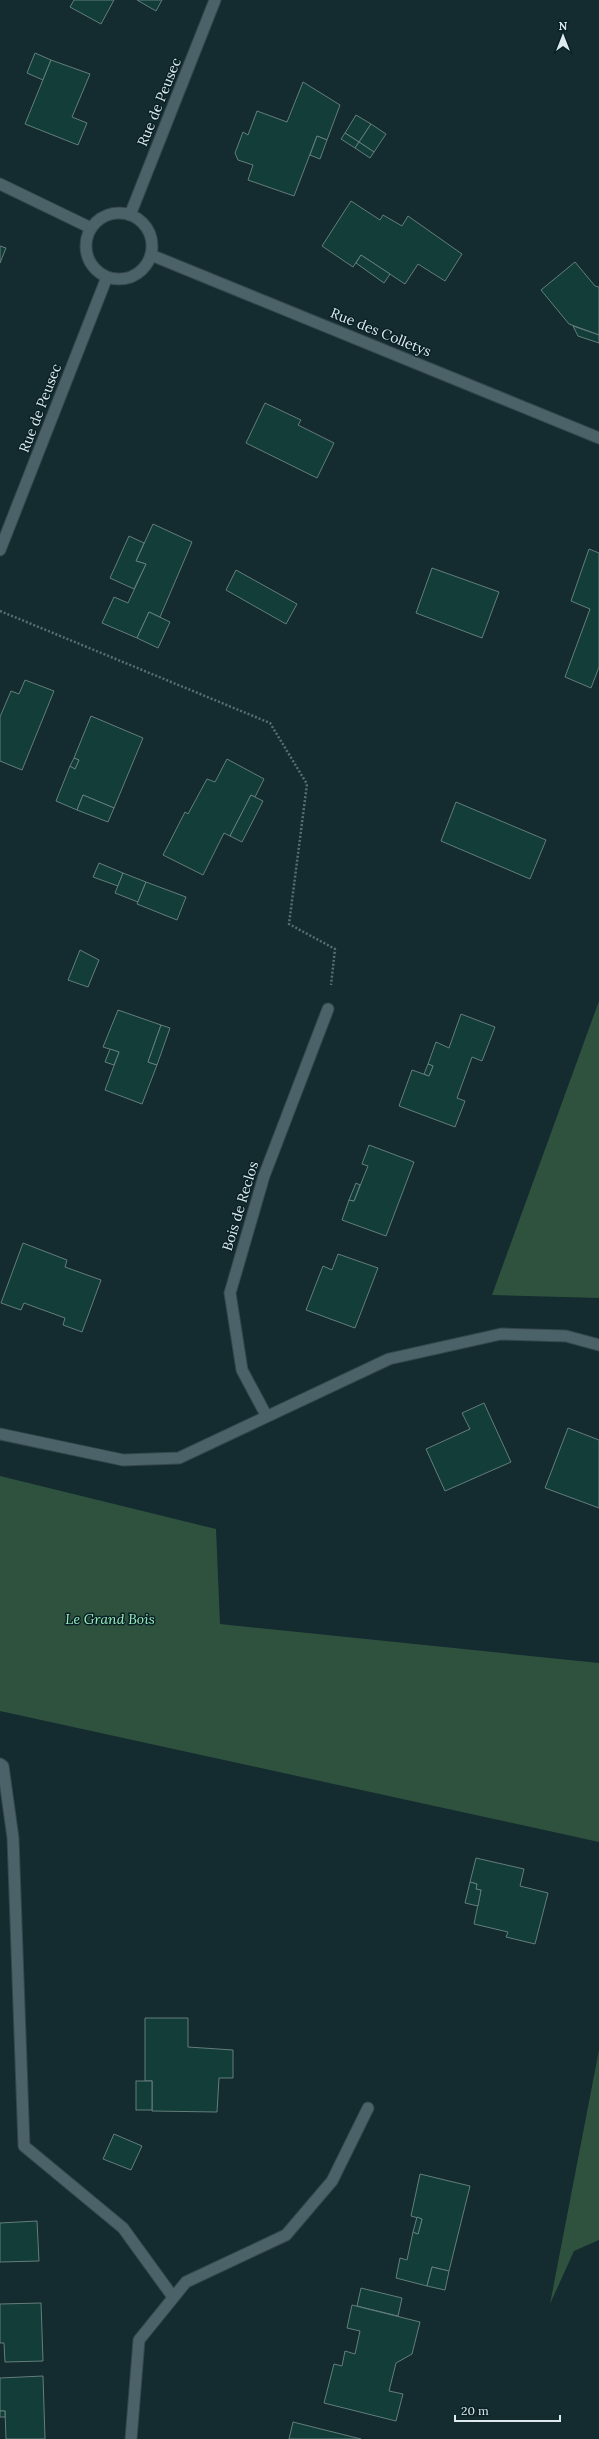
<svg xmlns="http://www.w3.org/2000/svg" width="599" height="2439" font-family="Lora,serif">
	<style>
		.green { fill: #2f523e }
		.building { fill: #123d39; stroke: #647e7a }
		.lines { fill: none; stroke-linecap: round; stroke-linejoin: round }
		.minor-casing { stroke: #35474b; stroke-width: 13 }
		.tertiary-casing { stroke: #35474b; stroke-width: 13 }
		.path { stroke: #596d72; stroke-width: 2.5; stroke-dasharray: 2 2; stroke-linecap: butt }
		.minor { stroke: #4a6268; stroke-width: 11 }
		.tertiary { stroke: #4a6268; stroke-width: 11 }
		.labels { text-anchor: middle; stroke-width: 3; stroke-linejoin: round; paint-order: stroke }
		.street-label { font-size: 14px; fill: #ddebee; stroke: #0a2126 }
		.park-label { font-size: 14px; font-style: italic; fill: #9aefbd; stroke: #0a2126 }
	</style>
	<rect width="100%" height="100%" fill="#142b30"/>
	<g class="green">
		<path d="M599,1001v297l-107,-3z"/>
		<path d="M0,1476l216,53 4,95 379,39v179l-599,-131z"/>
		<path d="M599,2050v190l-25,11 -24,53z"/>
	</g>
	<g class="building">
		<path d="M74,0h40l-13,24 -31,-17z"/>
		<path d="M137,0h25l-6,11z"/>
		<path d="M35,53l16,7 -8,20 -16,-7z"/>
		<path d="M51,60l39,14 -18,43 15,6 -9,22 -53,-21z"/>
		<path d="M303,82l37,23 -13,35 -10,-4 -23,60 -46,-16 5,-15 -15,-5 -3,-7 8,-21 5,3 9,-24 30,11z"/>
		<path d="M356,115l15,9 -12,18 -14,-9z"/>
		<path d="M371,124l15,10 -12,18 -15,-10z"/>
		<path d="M345,133l14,9 -4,6 -14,-9z"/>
		<path d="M317,136l10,4 -7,19 -10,-4z"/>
		<path d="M359,142l15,10 -4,6 -15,-10z"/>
		<path d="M351,201l29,19 3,-5 19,11 6,-10 54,38 -17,27 -27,-17 -13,20 -44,-29 -8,12 -31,-21z"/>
		<path d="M0,246l6,2 -6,15z"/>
		<path d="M361,255l29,19 -6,9 -28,-20z"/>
		<path d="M575,262l20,24 4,1v48l-30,-11 -28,-34z"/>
		<path d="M573,326l26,9v8l-21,-7z"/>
		<path d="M265,403l36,17 -3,5 36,18 -17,35 -71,-35z"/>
		<path d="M153,524l39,18 -32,75 -11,-5 -12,26 -35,-15 12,-26 14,6 18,-39 -10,-3z"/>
		<path d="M129,536l15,7 -8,18 10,3 -12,25 -24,-11z"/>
		<path d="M589,549l10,4v114l-8,21 -26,-11 25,-68 -19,-8z"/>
		<path d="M432,568l67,24 -17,46 -66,-25z"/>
		<path d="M236,570l61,34 -11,20 -60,-34z"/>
		<path d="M149,612l21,10 -12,26 -21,-10z"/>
		<path d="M25,680l29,11 -32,79 -22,-9v-44l11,-26 8,3z"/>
		<path d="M91,716l52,22 -29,70 -31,-13 -6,15 -21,-9 14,-35 5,3 4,-9 -5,-2z"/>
		<path d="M74,758l5,2 -4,9 -5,-3z"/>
		<path d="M227,759l37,20 -9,18 -4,-2 -21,41 -6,-3 -21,42 -40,-20 22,-43 3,2 19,-35 8,3z"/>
		<path d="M83,795l31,13 -6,14 -31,-12z"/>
		<path d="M251,795l12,6 -21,41 -12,-6z"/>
		<path d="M456,802l90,38 -16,39 -89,-38z"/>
		<path d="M99,863l24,10 -5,13 -25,-9z"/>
		<path d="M123,873l23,9 -8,20 -23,-9z"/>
		<path d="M146,882l40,15 -9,23 -40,-16z"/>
		<path d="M80,950l19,10 -11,27 -20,-7z"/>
		<path d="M118,1010l43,15 -13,37 9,3 -15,39 -37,-14 14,-38 -16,-5z"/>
		<path d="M461,1014l34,13 -13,34 -10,-4 -15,41 8,3 -10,26 -56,-21 13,-36 17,6 4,-10 -5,-2 8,-22 13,6z"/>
		<path d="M161,1025l9,3 -13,37 -9,-3z"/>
		<path d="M110,1049l9,3 -5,13 -9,-3z"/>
		<path d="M428,1064l5,2 -4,10 -5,-2z"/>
		<path d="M369,1145l45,17 -28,74 -44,-16 7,-20 5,1 14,-35 -6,-2z"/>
		<path d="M356,1183l4,2 -6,16 -5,-1z"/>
		<path d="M23,1243l44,17 -2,7 36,13 -19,52 -19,-7 2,-7 -41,-15 -3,7 -20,-7z"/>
		<path d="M338,1254l40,14 -23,60 -49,-18 17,-44 9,4z"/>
		<path d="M484,1403l27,59 -66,29 -19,-42 44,-20 -8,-16z"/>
		<path d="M568,1428l31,12v68l-54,-20z"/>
		<path d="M476,1858l48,11 -4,17 28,7 -13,51 -29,-7 2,-5 -34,-8 7,-34 -5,-1 1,-5 -7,-2z"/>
		<path d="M470,1882l7,2 -1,5 5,1 -3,16 -13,-3z"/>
		<path d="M145,2018h43v29l45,3v28h-14l-2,34 -65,-1v-30h-7z"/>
		<rect x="136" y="2081" width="16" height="29"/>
		<path d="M114,2134l28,12 -11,24 -28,-11z"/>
		<path d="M420,2174l50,12 -21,85 -17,-4 -5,19 -31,-8 4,-20 7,2 6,-28 5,2 4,-15 -11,-3z"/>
		<path d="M417,2217l5,2 -4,15 -5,-2z"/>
		<path d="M37,2221l2,40 -39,1v-39z"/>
		<path d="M432,2267l17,4 -4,19 -18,-4z"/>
		<path d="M361,2288l41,10 -4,18 -41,-10z"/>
		<path d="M41,2303l2,58 -38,1 -1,-19h-4v-39z"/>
		<path d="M352,2305l68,17 -8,32 -16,9 -7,28 14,3 -7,27 -72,-18 10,-39 8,2 3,-15 10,3 5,-23 -13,-3z"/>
		<path d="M43,2376l2,63h-39l-1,-28h-5v-33z"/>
		<rect x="0" y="2411" width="5" height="6"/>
		<path d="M293,2422l68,17h-72z"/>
	</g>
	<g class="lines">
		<defs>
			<g id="minor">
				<path d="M0,184l91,44"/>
				<path d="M151,255l448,183"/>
				<path d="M266,1415l-24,-45 -12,-77 34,-117 64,-167"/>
				<path d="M0,1434l123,26 56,-2 210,-99 112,-25 65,2 33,9"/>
				<path d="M0,1764l3,2 10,72 11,308 99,82 50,69"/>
				<path d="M131,2439l8,-99 47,-58 100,-47 46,-54 36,-73"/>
			</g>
			<g id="tertiary">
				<circle cx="119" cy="246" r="33"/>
				<path d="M130,215l85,-215"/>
				<path d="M0,550l107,-273"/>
			</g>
		</defs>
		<use href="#minor" class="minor-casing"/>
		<use href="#tertiary" class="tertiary-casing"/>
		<path class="path" d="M0,611l270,112 37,61 -18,140 46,25 -4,36"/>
		<use href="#minor" class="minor"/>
		<use href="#tertiary" class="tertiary"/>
	</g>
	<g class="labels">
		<g class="street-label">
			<text transform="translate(159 102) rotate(-68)" y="5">Rue de Peusec</text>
			<text transform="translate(381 332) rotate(22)" y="5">Rue des Colletys</text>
			<text transform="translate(40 408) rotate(-69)" y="5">Rue de Peusec</text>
			<text transform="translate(240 1206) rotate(-73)" y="5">Bois de Reclos</text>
		</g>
		<g class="park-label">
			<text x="110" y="1624">Le Grand Bois</text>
		</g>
	</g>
	<g transform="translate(563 36)" stroke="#0a2126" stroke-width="3" paint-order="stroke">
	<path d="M0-3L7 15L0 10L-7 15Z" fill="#ddebee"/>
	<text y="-6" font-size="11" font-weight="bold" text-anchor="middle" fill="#ddebee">N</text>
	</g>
	<path d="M455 2415v6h105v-6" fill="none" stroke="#ddebee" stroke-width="2"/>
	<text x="461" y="2415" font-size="12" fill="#ddebee" stroke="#0a2126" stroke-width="3" paint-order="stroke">20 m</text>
</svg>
